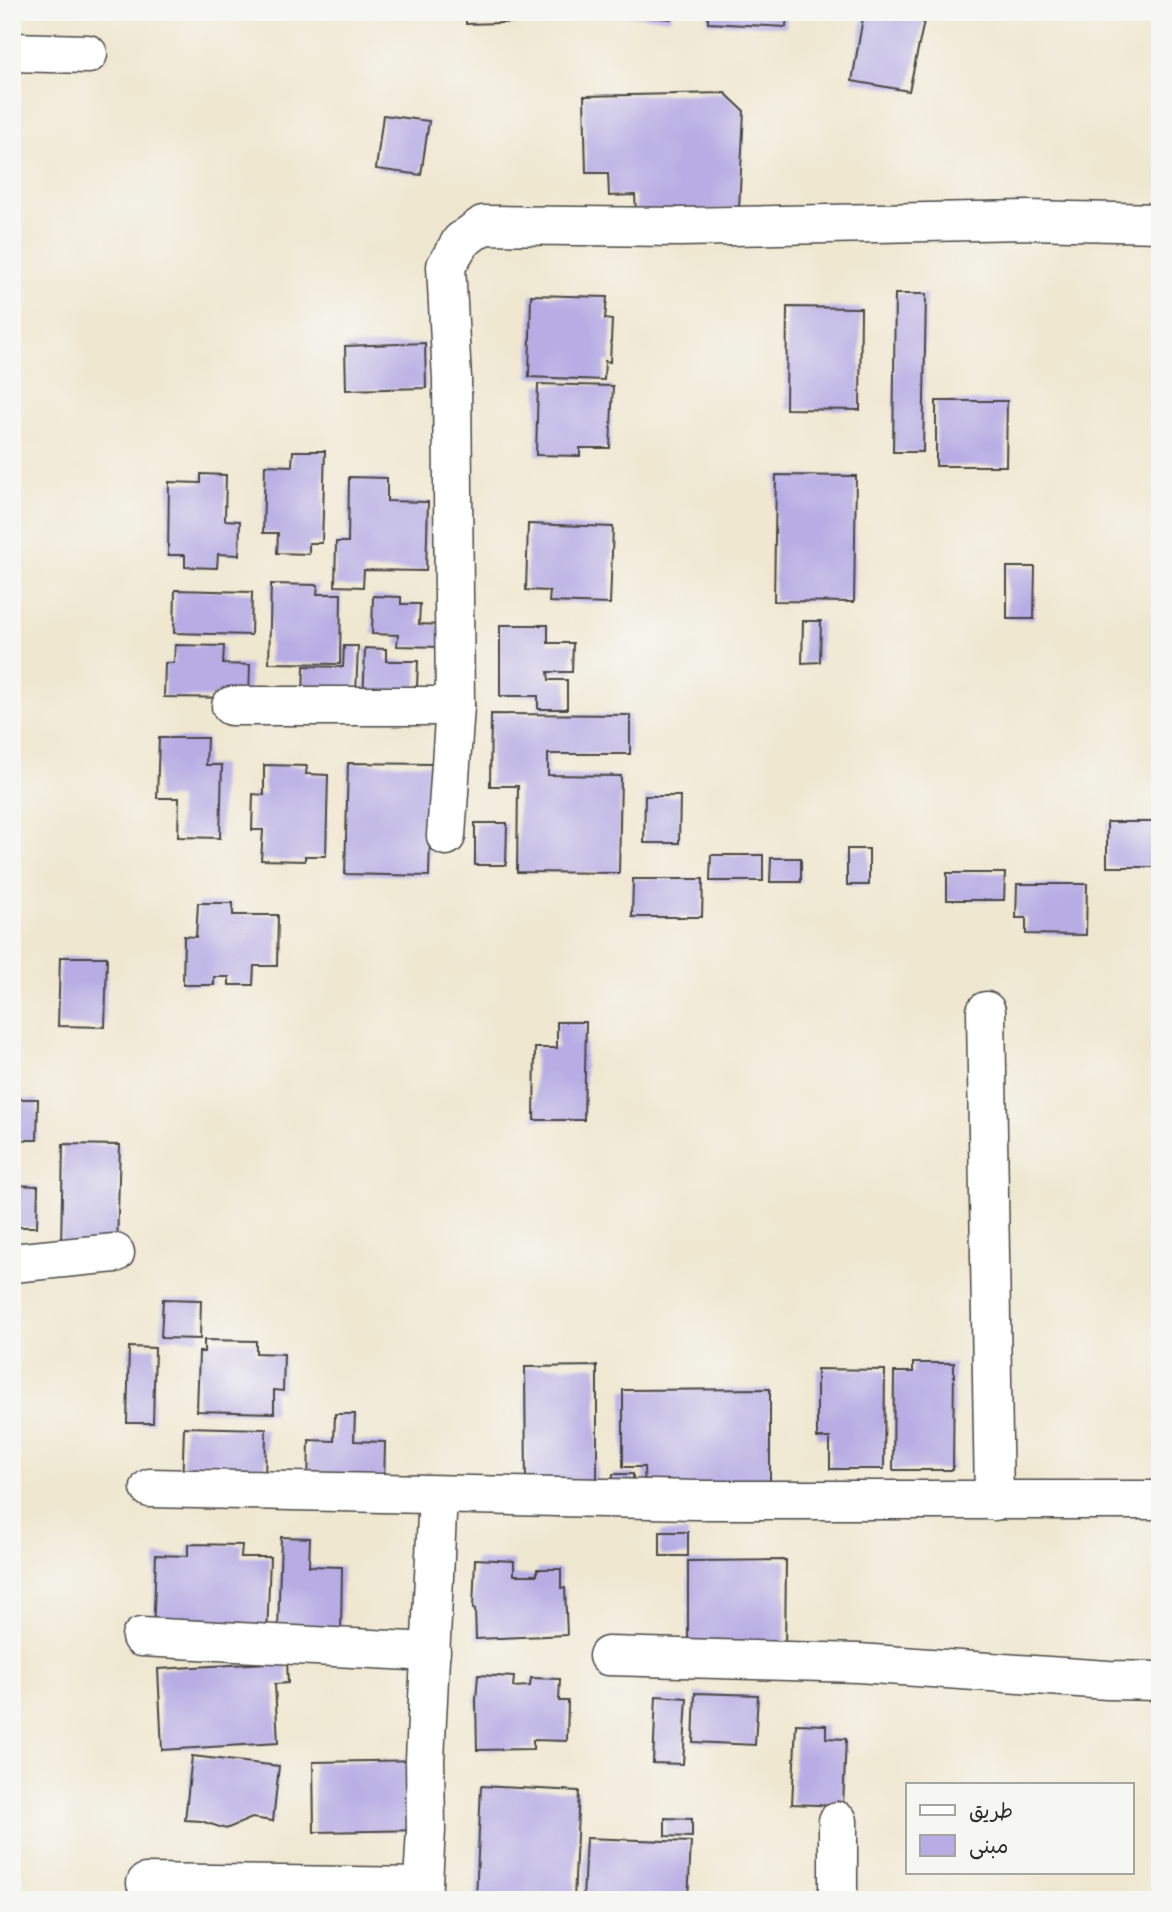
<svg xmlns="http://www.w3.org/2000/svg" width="1172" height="1912" font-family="Dekko,'Playpen Sans Arabic',sans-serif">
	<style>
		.building { fill: #b7ade4 }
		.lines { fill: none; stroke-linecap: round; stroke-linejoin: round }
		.minor-casing { stroke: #484744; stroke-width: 41 }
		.minor { stroke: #fff; stroke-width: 38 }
	</style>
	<rect width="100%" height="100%" fill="#f6f6f2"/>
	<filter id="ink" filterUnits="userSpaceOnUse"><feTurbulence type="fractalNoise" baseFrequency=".0143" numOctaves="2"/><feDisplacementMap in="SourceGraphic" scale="14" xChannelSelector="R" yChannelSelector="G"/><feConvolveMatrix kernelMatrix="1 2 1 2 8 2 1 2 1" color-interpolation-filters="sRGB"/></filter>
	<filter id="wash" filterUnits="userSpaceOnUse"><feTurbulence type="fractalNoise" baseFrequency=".00686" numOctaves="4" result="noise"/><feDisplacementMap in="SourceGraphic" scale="28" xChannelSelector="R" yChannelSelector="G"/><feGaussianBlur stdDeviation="1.57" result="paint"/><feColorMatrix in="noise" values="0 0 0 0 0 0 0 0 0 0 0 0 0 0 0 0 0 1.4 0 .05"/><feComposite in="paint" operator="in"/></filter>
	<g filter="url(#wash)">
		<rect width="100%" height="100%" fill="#efe7d0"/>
		<g id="blocks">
			<g class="building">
				<path d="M466,12h66v10l-66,2z"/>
				<path d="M543,12h39v8l-39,-1z"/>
				<path d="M610,12h62l-1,7 -61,-5z"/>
				<path d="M708,12h79l-1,15 -78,-4z"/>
				<path d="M864,12h62l-17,79 -57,-10z"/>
				<path d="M725,93l19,18 -5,98 -103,4 -1,-18 -26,1 -1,-23h-22l-2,-77z"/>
				<path d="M383,115l46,6 -8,54 -45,-6z"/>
				<path d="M895,294h31l-3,158h-30z"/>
				<path d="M531,295l76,2 -2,22 7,1 -2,42 -5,-1 -1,19 -75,-3z"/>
				<path d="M787,307l74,1 -1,102 -74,-1z"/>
				<path d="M425,343l1,45 -80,2 -1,-44z"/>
				<path d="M538,384l75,2 -3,62h-30v8l-44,-1z"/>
				<path d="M936,401h71l-1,65h-70z"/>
				<path d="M293,451h32l-3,92h-13v11l-32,-1 1,-20h-15l2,-68 27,1z"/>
				<path d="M201,474l25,1 -1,45 15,1 -1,34 -21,-1 -1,14 -32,-1v-12h-17l1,-73 32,1z"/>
				<path d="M776,475l80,1 -2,126 -80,-1z"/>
				<path d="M349,477l38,1v23l41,1 -2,69 -62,-1 -1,17 -28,-1 1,-44h12z"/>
				<path d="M528,524l85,3 -3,77 -61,-2 1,-11 -24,-1z"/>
				<path d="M1007,567h28l-1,52h-27z"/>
				<path d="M271,584l47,1 -1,9h24l-1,70 -71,-1z"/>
				<path d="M175,590l77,2 -1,43 -77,-2z"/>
				<path d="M373,596l28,1v7h19l-1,20 23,1 -1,22 -44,-1 1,-11 -26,-1z"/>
				<path d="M803,621h18l-1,41 -18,1z"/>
				<path d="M500,625h48v18h25l-1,29h-24l1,8h18v29h-29v-13h-38z"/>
				<path d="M175,645l49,1 -1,18 27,1 -1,33 -85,-1 1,-34h9z"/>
				<path d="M344,646h14l-2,49 -53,-1 1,-28 39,1z"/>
				<path d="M365,648l21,1v12h32l-2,51 -53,-1z"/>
				<path d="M491,714l139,1v39h-82v21l73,1 -2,97 -102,-1 1,-86h-28z"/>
				<path d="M159,738h48l-1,27h16l-2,73 -42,-1 1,-39h-22z"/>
				<path d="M348,763l84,1 -3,112 -84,-2z"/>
				<path d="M264,765l43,1 -1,8 22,1 -2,81h-21v5l-44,-1 2,-30h-11l1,-36 11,1z"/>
				<path d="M645,796h35l-1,47h-35z"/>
				<path d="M1107,822h53l-1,45h-52z"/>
				<path d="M475,823h32l-1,42h-31z"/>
				<rect x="847" y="849" width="22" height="36"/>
				<path d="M711,855h52v26h-53z"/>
				<path d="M771,858h30v24h-31z"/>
				<path d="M947,873h58l-1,27h-57z"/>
				<path d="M633,879h70l-1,38h-70z"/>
				<path d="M1017,884h70l-1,51 -60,-1v-16h-10z"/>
				<path d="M198,903h35v12h45l-1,51h-23l-1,19h-24v-8h-15v8h-31l1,-49 12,1z"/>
				<path d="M60,957h47l-2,70 -47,-1z"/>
				<path d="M557,1022h29l-2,98h-50l1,-72h22z"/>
				<path d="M12,1099h26l-1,41h-25z"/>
				<path d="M63,1144l57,1 -3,102 -56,-1z"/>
				<path d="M12,1185l26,1 -1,41h-25z"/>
				<path d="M163,1299l38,1 -1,39 -39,-1z"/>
				<path d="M204,1340l52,1v12l28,1 -1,37 -9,-1v23l-77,-2 2,-59h5z"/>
				<path d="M129,1347l26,1 -2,75h-26z"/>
				<path d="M913,1363h41l-1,107h-60l1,-98h19z"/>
				<path d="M597,1366v121h-71l-1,-120z"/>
				<path d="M817,1369l68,1 -1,99h-54v-31h-13z"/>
				<path d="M770,1389v101h-125l-1,-23h-21v-77z"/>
				<path d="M335,1414h20l-1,27 31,1 -1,46 -76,-2 1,-46 25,1z"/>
				<path d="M184,1427l82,2 -1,61 -83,-2z"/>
				<path d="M613,1474h20v22l-20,1z"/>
				<rect x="660" y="1532" width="28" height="24"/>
				<path d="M281,1537l29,1 -1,28 33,1 -1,65 -63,-1z"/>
				<path d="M188,1544l54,1 -1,12h29l-3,81 -114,-2 3,-81 32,1z"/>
				<path d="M475,1559l39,2v14h23v-6h24v19h4l2,47 -91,4 -1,-30h-2z"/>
				<path d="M786,1560l-1,91h-97v-90z"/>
				<path d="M287,1662l1,21 -13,1 3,59 -116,7 -4,-81z"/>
				<path d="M478,1675l36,2 -1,10 17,-1 1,-8 29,1 -1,22h9l-1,40 -34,-1v9l-56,1 -1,-50z"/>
				<path d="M695,1693l63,2 -3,50 -62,-3z"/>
				<path d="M656,1696l31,2 -4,66 -30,-1z"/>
				<path d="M796,1724l30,1v13l20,1 -3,67 -51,-2z"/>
				<path d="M192,1756l87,10 -6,55 -21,-3 -26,11 -25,-8 -16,-1z"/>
				<path d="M425,1760l1,70 -112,2 -1,-70z"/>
				<path d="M481,1786l98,5 -5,109h-98z"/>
				<path d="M665,1818l27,1v18l-27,-1z"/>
				<path d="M586,1838l105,4 -3,58h-105z"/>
			</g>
		</g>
	</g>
	<g filter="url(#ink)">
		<use href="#blocks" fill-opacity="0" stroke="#484744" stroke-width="2"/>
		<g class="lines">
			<defs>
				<g id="minor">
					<path d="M12,52l76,2"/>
					<path d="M231,706h224"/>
					<path d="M446,836l9,-130 -3,-327 -6,-113 15,-25 22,-16 197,2 348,-7 132,3"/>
					<path d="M986,1011l8,490"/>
					<path d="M12,1263l103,-10"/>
					<path d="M150,1488l546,12h464"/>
					<path d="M141,1637l290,15"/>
					<path d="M608,1656l250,7 250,17 52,1"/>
					<path d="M146,1883l275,4"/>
					<path d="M422,1900l4,-70 -1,-70 13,-265"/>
					<path d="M838,1900v-79"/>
				</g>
			</defs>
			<use href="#minor" class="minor-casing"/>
			<use href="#minor" class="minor"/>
		</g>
	</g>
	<rect width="1172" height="1912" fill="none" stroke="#f6f6f2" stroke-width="42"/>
	<rect x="906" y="1783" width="228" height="91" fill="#f6f6f2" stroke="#a5a5a2" stroke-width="2"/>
	<rect x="920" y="1805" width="35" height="10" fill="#ffffff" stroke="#a5a5a2" stroke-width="2"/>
	<text x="969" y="1818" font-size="21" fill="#2b2b2b">طريق</text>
	<rect x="920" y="1835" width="35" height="21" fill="#b7ade4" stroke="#a5a5a2" stroke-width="2"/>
	<text x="969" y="1853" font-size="21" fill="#2b2b2b">مبنى</text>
</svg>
